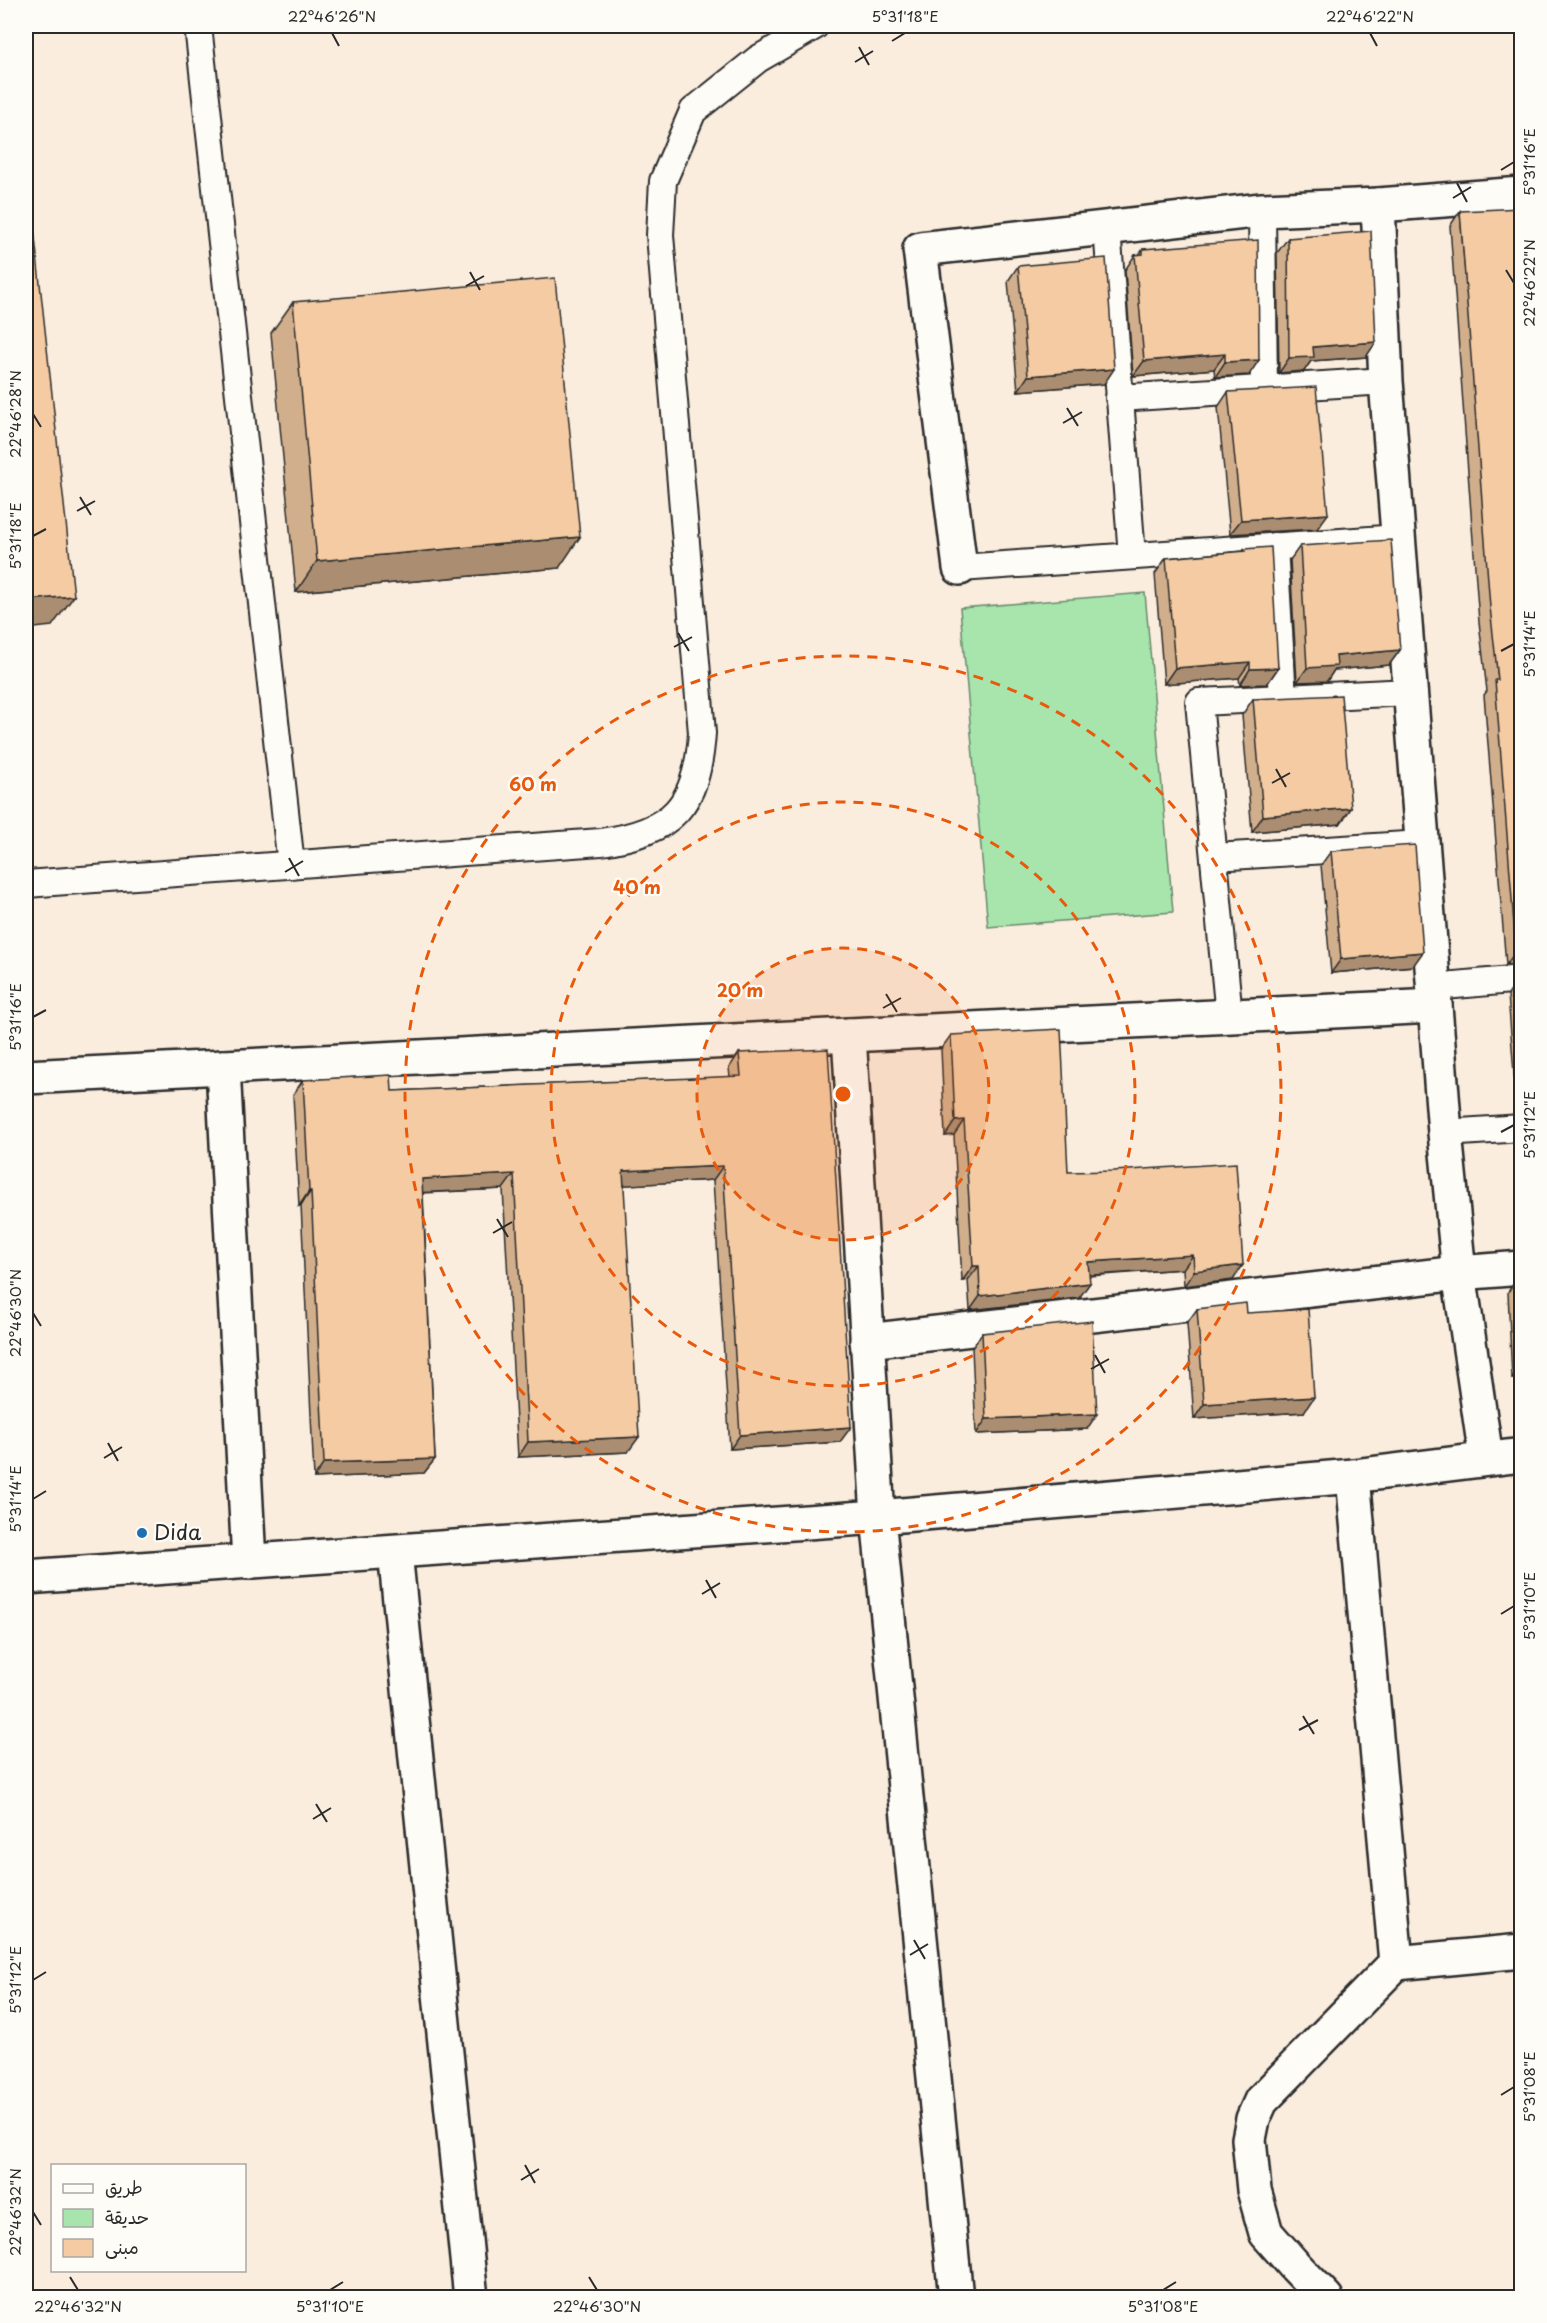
<svg xmlns="http://www.w3.org/2000/svg" width="1547" height="2323" font-family="'Playpen Sans','Playpen Sans Arabic',sans-serif">
	<style>
		.green { fill: #a7e5ad; stroke: #69886c; stroke-width: 1.5 }
		.lines { fill: none; stroke-linecap: round; stroke-linejoin: round }
		.lane-casing { stroke: #2b2b2b; stroke-width: 30 }
		.street-casing { stroke: #2b2b2b; stroke-width: 38 }
		.lane { stroke: #fdfcf7; stroke-width: 26 }
		.street { stroke: #fdfcf7; stroke-width: 33 }
		.wall { fill: #d2af8c; stroke: #2b2b2b; stroke-width: 1.5 }
		.shaded-wall { fill: #ab8e72; stroke: #2b2b2b; stroke-width: 1.5 }
		.building { fill: #f4cba3; stroke: #2b2b2b; stroke-width: 1.5 }
		.ticks { fill: none; stroke: #2b2b2b; stroke-width: 2 }
		.ring { fill: none; stroke: #e8590c; stroke-width: 3; stroke-dasharray: 10 8 }
		.poi-dot { fill: #1f6fb2; stroke: #fdfcf7; stroke-width: 2 }
		.labels { text-anchor: middle; stroke-width: 4.5; stroke-linejoin: round; paint-order: stroke }
		.poi-label { font-size: 21px; fill: #2b2b2b; stroke: #fdfcf7; text-anchor: start }
		.centre { fill: #e8590c; stroke: #fdfcf7; stroke-width: 3 }
		.ring-label { font-size: 18px; text-anchor: middle; font-weight: bold; fill: #e8590c; stroke: #fdfcf7; stroke-width: 4.5; stroke-linejoin: round; paint-order: stroke }
		.neatline { fill: none; stroke: #2b2b2b; stroke-width: 2 }
		.ticks-label { font-size: 15px; text-anchor: middle; fill: #2b2b2b }
	</style>
	<rect width="100%" height="100%" fill="#faedde"/>
	<filter id="ink" filterUnits="userSpaceOnUse"><feTurbulence type="fractalNoise" baseFrequency=".0167" numOctaves="2"/><feDisplacementMap in="SourceGraphic" scale="12" xChannelSelector="R" yChannelSelector="G"/><feConvolveMatrix kernelMatrix="1 2 1 2 8 2 1 2 1" color-interpolation-filters="sRGB"/></filter>
	<g filter="url(#ink)">
		<path class="green" d="M1145,593l28,319 -185,15 -28,-319z"/>
		<g class="lines">
			<defs>
				<g id="lane">
					<path d="M198,26l93,839"/>
					<path d="M1262,210l2,179"/>
					<path d="M1107,228l25,328"/>
					<path d="M1119,398l267,-17"/>
					<path d="M1274,546l9,152"/>
					<path d="M960,568l439,-30"/>
					<path d="M1215,857l207,-13"/>
					<path d="M26,884l575,-42c72,-10 96,-36 101,-109l-42,-498 3,-54 30,-70 65,-52 57,-33"/>
					<path d="M1433,987l89,-8"/>
					<path d="M1229,1016l-30,-314 211,-10"/>
					<path d="M1445,1133l77,-5"/>
				</g>
				<g id="street">
					<path d="M1378,205l8,176 59,752 14,140 27,185"/>
					<path d="M960,568l-40,-319 342,-39 116,-5 144,-11"/>
					<path d="M849,1035l586,-29"/>
					<path d="M223,1067l26,495"/>
					<path d="M26,1077l823,-42 29,482 -852,60"/>
					<path d="M867,1341l592,-68 63,-5"/>
					<path d="M395,1552l76,746"/>
					<path d="M1396,1963l126,-12"/>
					<path d="M956,2298l-78,-781 475,-41 169,-21"/>
					<path d="M1326,2298l-31,-32 -29,-33 -12,-43 -5,-51 4,-20 8,-18 135,-138 -43,-487"/>
				</g>
			</defs>
			<use href="#lane" class="lane-casing"/>
			<use href="#street" class="street-casing"/>
			<use href="#lane" class="lane"/>
			<use href="#street" class="street"/>
		</g>
		<g class="wall">
			<path d="M1460,211l61,754h-15l-22,-270 3,-4 -8,-69 -29,-396z"/>
			<path d="M1288,238l78,119 -55,4 -7,10 -25,2 -2,-120z"/>
			<path d="M1143,249l106,126 -34,2 -1,-8 -81,7 -8,-106 10,-15h4z"/>
			<path d="M1018,266l86,118 -86,7 -10,-110z"/>
			<path d="M293,302l266,266 -263,24 -25,-259z"/>
			<path d="M1228,392l89,137 -87,5 -12,-127z"/>
			<path d="M1300,546l100,104 -11,15 -55,5 -7,11 -30,1 -7,-122z"/>
			<path d="M1244,549l34,119 -11,16 -27,1 -1,-7 -75,6 -9,-110 11,-16 77,-7z"/>
			<path d="M1253,699l98,109 -11,16 -88,8 -10,-117z"/>
			<path d="M1331,851l82,115 -82,7 -10,-108z"/>
			<path d="M1521,980v134l-4,-1 -9,-118 10,-14z"/>
			<path d="M951,1035l117,137 165,108 -49,6 -1,-17 -94,7 -10,22 -109,12 -2,-30 -6,1 -8,-146 -9,1 -4,-87z"/>
			<path d="M739,1053l101,389 -110,7 -17,-269 -89,5 4,267 -110,5 -15,-268 -80,4 12,266 -11,14 -110,5 -13,-273 -2,1 -6,-111 10,-15 89,11 338,-14 -1,-9z"/>
			<path d="M1521,1137v82l-5,-73z"/>
			<path d="M1518,1277h3v102h-9l-4,-87z"/>
			<path d="M1197,1309l50,4 57,99 -110,7 -7,-96z"/>
			<path d="M982,1333l105,96 -111,5 -4,-86z"/>
		</g>
		<g class="shaded-wall">
			<path d="M1376,342l-10,15 -55,4 -7,10 -25,2 10,-15 24,-11z"/>
			<path d="M1225,354l-11,15 -81,7 11,-15z"/>
			<path d="M1259,360l-10,15 -34,2 10,-15z"/>
			<path d="M1114,369l-10,15 -86,7 10,-15z"/>
			<path d="M1328,514l-11,15 -87,5 11,-14z"/>
			<path d="M580,537l-21,31 -263,24 21,-31z"/>
			<path d="M74,596l-22,30 -26,3v-29z"/>
			<path d="M1400,650l-11,15 -55,5 -7,11 -30,1 10,-14 29,-12z"/>
			<path d="M1250,662l-11,16 -75,6 11,-16z"/>
			<path d="M1278,668l-11,16 -27,1 10,-16z"/>
			<path d="M1351,808l-11,16 -88,8 11,-16z"/>
			<path d="M1516,951h5v14h-15z"/>
			<path d="M1423,952l-10,14 -82,7 10,-14z"/>
			<path d="M1521,1107v7l-4,-1z"/>
			<path d="M964,1120l-10,15 -9,1 10,-15z"/>
			<path d="M723,1166l-10,14 -100,6 10,-15z"/>
			<path d="M514,1174l-11,15 -91,4 10,-14z"/>
			<path d="M309,1191h2l-10,14 -2,1z"/>
			<path d="M1193,1255l-10,14 -105,7 10,-14z"/>
			<path d="M1243,1265l-10,15 -49,6 10,-15z"/>
			<path d="M973,1266h6l-11,14 -6,1z"/>
			<path d="M1090,1283l-11,15 -109,12 10,-14z"/>
			<path d="M1521,1365v14h-9z"/>
			<path d="M1314,1397l-10,15 -110,7 10,-15z"/>
			<path d="M1097,1414l-10,15 -111,5 10,-15z"/>
			<path d="M851,1427l-11,15 -110,7 10,-14z"/>
			<path d="M639,1437l-11,15 -110,5 10,-15z"/>
			<path d="M435,1459l-11,14 -110,5 10,-15z"/>
		</g>
		<g class="building">
			<path d="M26,155l48,441 -48,4z"/>
			<path d="M1521,208v743h-5l-21,-271h3l-8,-73 -30,-396z"/>
			<path d="M1371,231l5,111 -63,5 1,10 -25,1 -1,-120z"/>
			<path d="M1258,240l1,120 -34,2v-8l-81,7 -9,-106 8,-1v-5z"/>
			<path d="M1106,258l8,111 -86,7 -10,-110z"/>
			<path d="M555,278l25,259 -263,24 -24,-259z"/>
			<path d="M1316,387l12,127 -87,6 -13,-128z"/>
			<path d="M1391,540l9,110 -64,6 1,10 -30,2 -7,-122z"/>
			<path d="M1271,547l7,121 -28,1v-7l-75,6 -9,-110 79,-7 -1,-2z"/>
			<path d="M1341,695l10,113 -88,8 -10,-117z"/>
			<path d="M1415,845l8,107 -82,7 -10,-108z"/>
			<path d="M1521,980v42l-3,-41z"/>
			<path d="M1061,1029l7,143 46,-1 122,-8 7,102 -49,6 -1,-16 -105,7 2,21 -110,13 -1,-30h-6l-9,-146 -9,1 -4,-86z"/>
			<path d="M828,1049l23,378 -111,8 -17,-269 -100,5 16,266 -111,5 -14,-268 -92,5 13,280 -111,4 -13,-272h-2l-6,-111 88,-5 1,16 349,-15 -2,-23z"/>
			<path d="M1518,1277h3v82z"/>
			<path d="M1246,1303l1,10 61,-4 6,88 -110,7 -7,-95z"/>
			<path d="M1092,1321l5,93 -111,5 -4,-86z"/>
		</g>
	</g>
	<path class="ticks" d="M332,33l7,13M1370,33l7,13M892,41l13,-8M859,47l10,18M855,62l18,-11M1501,170l13,-8M1457,183l10,19M1453,198l18,-11M1506,270l8,13M470,272l10,18M466,286l18,-10M1067,408l11,18M33,414l8,13M1063,423l19,-11M80,497l11,18M77,511l18,-10M33,536l13,-7M678,633l11,18M674,647l18,-10M1501,651l13,-7M1276,769l10,18M1272,783l18,-10M289,858l10,18M285,872l18,-11M886,994l11,18M883,1008l18,-10M33,1017l13,-7M1501,1132l13,-7M497,1219l11,18M493,1233l19,-11M33,1313l8,13M1095,1355l10,18M1091,1369l18,-10M108,1443l10,18M104,1458l18,-11M33,1499l13,-8M706,1580l10,18M702,1594l18,-11M1501,1614l13,-8M1303,1716l11,18M1299,1730l19,-10M316,1804l11,18M313,1819l18,-11M914,1940l11,19M910,1955l18,-11M33,1980l13,-8M1501,2095l13,-8M525,2165l10,18M521,2180l18,-11M33,2212l8,13M70,2277l8,13M589,2277l8,13M330,2290l13,-8M1163,2290l13,-8"/>
	<circle cx="843" cy="1094" r="146" fill="#e8590c" fill-opacity=".12"/>
	<g class="ring">
		<circle cx="843" cy="1094" r="146"/>
		<circle cx="843" cy="1094" r="292"/>
		<circle cx="843" cy="1094" r="438"/>
	</g>
	<circle class="poi-dot" cx="142" cy="1533" r="6"/>
	<g class="labels">
		<g class="poi-label">
			<text x="154" y="1540">Dida</text>
		</g>
	</g>
	<circle cx="843" cy="1094" r="9" class="centre"/>
	<g class="ring-label">
		<text x="533" y="791">60 m</text>
		<text x="637" y="894">40 m</text>
		<text x="740" y="997">20 m</text>
	</g>
	<rect width="1547" height="2323" fill="none" stroke="#fdfcf7" stroke-width="66"/>
	<rect x="51" y="2164" width="195" height="108" fill="#fdfcf7" stroke="#a9a8a5" stroke-width="1.5"/>
	<rect x="63" y="2184" width="30" height="9" fill="#fdfcf7" stroke="#a9a8a5" stroke-width="1.5"/>
	<text x="105" y="2194" font-size="18" fill="#2b2b2b">طريق</text>
	<rect x="63" y="2209" width="30" height="18" fill="#a7e5ad" stroke="#a9a8a5" stroke-width="1.5"/>
	<text x="105" y="2224" font-size="18" fill="#2b2b2b">حديقة</text>
	<rect x="63" y="2239" width="30" height="18" fill="#f4cba3" stroke="#a9a8a5" stroke-width="1.5"/>
	<text x="105" y="2254" font-size="18" fill="#2b2b2b">مبنى</text>
	<rect x="33" y="33" width="1481" height="2257" class="neatline"/>
	<g class="ticks-label">
		<text x="332" y="22">22°46'26"N</text>
		<text x="905" y="22">5°31'18"E</text>
		<text x="1370" y="22">22°46'22"N</text>
		<text transform="translate(1530 162) rotate(-90)" y="5">5°31'16"E</text>
		<text transform="translate(1530 283) rotate(-90)" y="5">22°46'22"N</text>
		<text transform="translate(16 414) rotate(-90)" y="5">22°46'28"N</text>
		<text transform="translate(16 536) rotate(-90)" y="5">5°31'18"E</text>
		<text transform="translate(1530 644) rotate(-90)" y="5">5°31'14"E</text>
		<text transform="translate(16 1017) rotate(-90)" y="5">5°31'16"E</text>
		<text transform="translate(1530 1125) rotate(-90)" y="5">5°31'12"E</text>
		<text transform="translate(16 1313) rotate(-90)" y="5">22°46'30"N</text>
		<text transform="translate(16 1499) rotate(-90)" y="5">5°31'14"E</text>
		<text transform="translate(1530 1606) rotate(-90)" y="5">5°31'10"E</text>
		<text transform="translate(16 1980) rotate(-90)" y="5">5°31'12"E</text>
		<text transform="translate(1530 2087) rotate(-90)" y="5">5°31'08"E</text>
		<text transform="translate(16 2212) rotate(-90)" y="5">22°46'32"N</text>
		<text x="78" y="2312">22°46'32"N</text>
		<text x="330" y="2312">5°31'10"E</text>
		<text x="597" y="2312">22°46'30"N</text>
		<text x="1163" y="2312">5°31'08"E</text>
	</g>
</svg>
